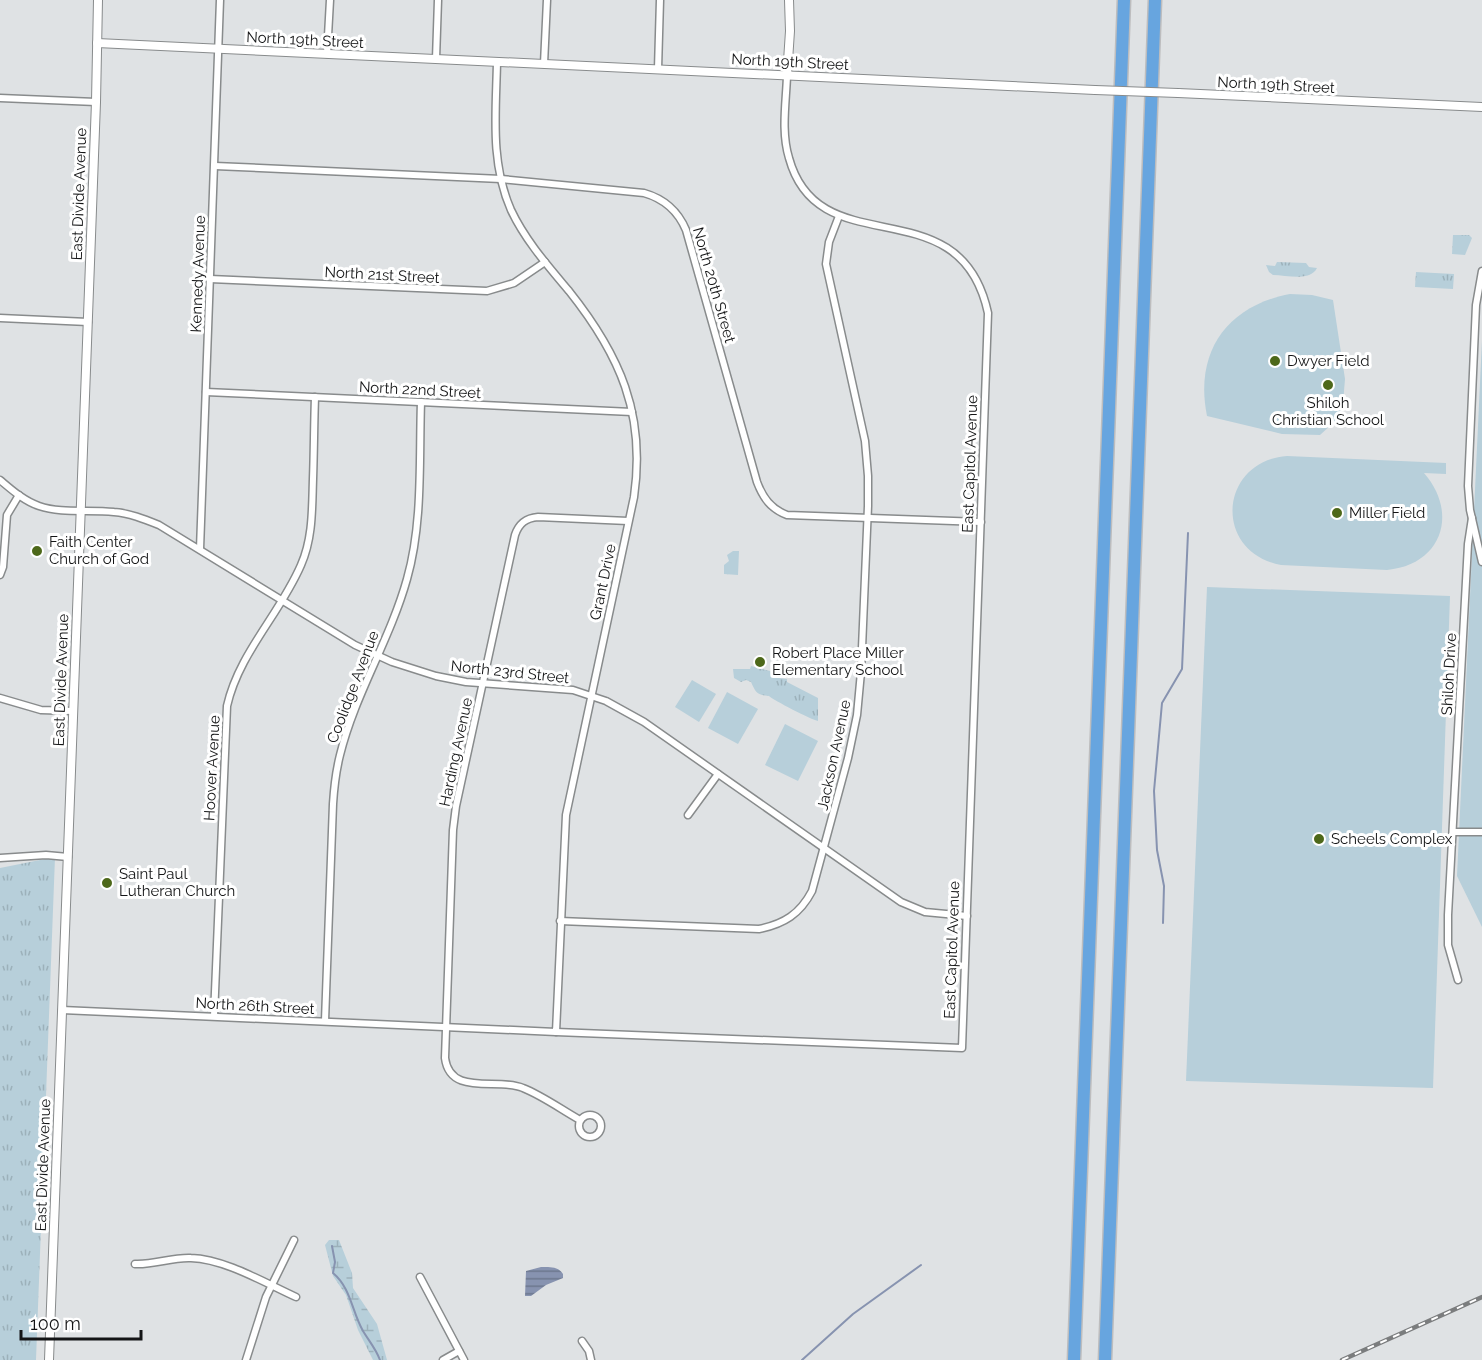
<svg xmlns="http://www.w3.org/2000/svg" width="1482" height="1360" font-family="Raleway,sans-serif">
	<style>
		.green { fill: #b7cfda }
		.wetland { fill: url(#wetland-marsh) }
		.park { fill: url(#park-tufts) }
		.water { fill: url(#water-rules) }
		.lines { fill: none; stroke-linecap: round; stroke-linejoin: round }
		.stream { stroke: #8793b0; stroke-width: 2 }
		.minor-casing { stroke: #888b8c; stroke-width: 9 }
		.tertiary-casing { stroke: #888b8c; stroke-width: 10 }
		.motorway-casing { stroke: #bdbdbe; stroke-width: 15 }
		.minor { stroke: #fff; stroke-width: 6 }
		.tertiary { stroke: #fff; stroke-width: 8 }
		.motorway { stroke: #67a5df; stroke-width: 12 }
		.rail-casing { stroke: #7b7d7e; stroke-width: 4.5 }
		.rail { stroke: #fff; stroke-width: 2; stroke-dasharray: 7; stroke-linecap: butt }
		.tertiary-bridge-casing { stroke: #888b8c; stroke-width: 10; stroke-linecap: butt }
		.tertiary-bridge { stroke: #fff; stroke-width: 8 }
		.poi-dot { fill: #4d681a; stroke: #fff; stroke-width: 2 }
		.labels { text-anchor: middle; stroke-width: 6; stroke-linejoin: round; paint-order: stroke }
		.street-label { font-size: 15px; fill: #141516; stroke: #fff }
		.poi-label { font-size: 15px; fill: #141516; stroke: #fff; text-anchor: start }
	</style>
	<defs>
		<pattern id="wetland-marsh" width="20" height="14" patternUnits="userSpaceOnUse" patternTransform="scale(1.5)"><rect width="20" height="14" fill="#b7cfda"/><path d="M1 5h8M5 5V1M11 12h8M15 12V8" fill="none" stroke="#9cb1ba"/></pattern>
		<pattern id="park-tufts" width="24" height="20" patternUnits="userSpaceOnUse" patternTransform="scale(1.5)"><rect width="24" height="20" fill="#b7cfda"/><path d="M3 7l-1-3M5 7V3M7 7l1-3M15 17l-1-3M17 17v-4M19 17l1-3" fill="none" stroke="#9cb1ba"/></pattern>
		<pattern id="water-rules" width="6" height="5" patternUnits="userSpaceOnUse" patternTransform="scale(1.5)"><rect width="6" height="5" fill="#8793b0"/><path d="M0 2.5h6" fill="none" stroke="#6d778e"/></pattern>
	</defs>
	<rect width="100%" height="100%" fill="#dfe2e4"/>
	<g class="green">
		<path d="M1290,294l22,1 21,5 12,79 -3,36 -22,20 -38,-1 -75,-18c-13,-64 20,-110 83,-122z"/>
		<path d="M1482,340v587l-25,-51z"/>
		<path d="M1287,456l159,7v11l-22,-1c35,40 18,92 -37,97l-106,-5c-69,-13 -62,-104 6,-109z"/>
		<path d="M1207,587l243,9 -17,492 -247,-7z"/>
		<path d="M777,648l18,1 -1,11 -17,-1z"/>
		<path d="M692,680l24,14 -17,28 -24,-15z"/>
		<path d="M727,692l31,17 -20,35 -30,-16z"/>
		<path d="M785,724l33,17 -20,40 -33,-16z"/>
	</g>
	<path class="wetland" d="M329,1240h10l13,33 1,15 24,36 10,36h-14l-15,-30 -12,-35 -13,-19 -8,-31z"/>
	<g class="park">
		<path d="M1453,235h16l3,3 -7,17 -13,-1z"/>
		<path d="M1277,262l29,1 3,4 8,1c-7,14 -30,7 -44,7l-4,-3 -3,-7 9,1z"/>
		<path d="M1416,272l38,2 -1,15 -38,-2z"/>
		<path d="M733,551h6l-1,24 -14,-1v-9l5,-4 -2,-6z"/>
		<path d="M751,666l19,5 9,7 8,1v3l31,16v23c-6,-1 -45,-21 -49,-25 -12,-1 -13,-3 -18,-14l-5,-2 -5,2 -7,-4 -1,-9h17z"/>
		<path d="M55,857l-19,503h-36v-492z"/>
	</g>
	<path class="water" d="M541,1267c8,0 17,-1 22,7v4l-17,7 -15,11h-6l1,-25z"/>
	<g class="lines">
		<g class="stream">
			<path d="M1163,923l1,-37 -7,-36 -3,-59 8,-88 20,-34 6,-136"/>
			<path d="M332,1246l3,16 -2,11c18,15 19,39 30,58 6,10 13,18 17,29"/>
			<path d="M802,1360l51,-46 68,-49"/>
		</g>
		<defs>
			<g id="minor">
				<path d="M327,54l3,-54"/>
				<path d="M436,59l2,-59"/>
				<path d="M544,64l3,-64"/>
				<path d="M658,69l2,-69"/>
				<path d="M0,98l96,4"/>
				<path d="M215,166l286,13 143,14c21,6 34,18 42,37l71,252c6,16 14,27 30,33l194,7"/>
				<path d="M1482,271l-6,34 -8,181 2,24 12,52"/>
				<path d="M210,279l277,12 27,-8 31,-21"/>
				<path d="M0,318l88,4"/>
				<path d="M206,392l426,20"/>
				<path d="M0,480c12,10 24,21 39,26 23,8 50,3 75,6 15,1 30,7 45,13l196,120 37,17 44,14 30,6 107,8 33,11 38,21 257,180 24,10 42,4"/>
				<path d="M200,549l20,-549"/>
				<path d="M0,575l3,-8 4,-52 12,-20"/>
				<path d="M0,698l41,12 32,1"/>
				<path d="M688,815l30,-41"/>
				<path d="M1453,832h29"/>
				<path d="M0,858l46,-3 22,2"/>
				<path d="M560,921l199,8c25,-5 41,-15 53,-38l36,-133 9,-43 4,-43 7,-166v-30l-3,-35 -39,-177 3,-22 10,-26"/>
				<path d="M1458,980l-10,-35v-30l20,-371 4,-26"/>
				<path d="M62,1010l494,22 10,-217 68,-318c12,-83 -14,-142 -65,-206 -21,-25 -44,-51 -58,-81 -21,-48 -15,-97 -14,-148"/>
				<path d="M214,1016l13,-310c12,-53 53,-92 74,-141 12,-27 11,-57 12,-86 1,-27 1,-54 2,-82"/>
				<path d="M325,1021l8,-217c1,-16 3,-33 7,-49 15,-61 50,-115 67,-176 16,-56 12,-119 14,-177"/>
				<path d="M556,1032l406,16 26,-735c-28,-130 -169,-45 -199,-155 -8,-26 -3,-55 -2,-82"/>
				<circle cx="590" cy="1126" r="11"/>
				<path d="M580,1120c-18,-10 -37,-24 -57,-32 -25,-11 -73,9 -78,-30l8,-228 3,-24 59,-271c4,-12 11,-17 23,-18l90,4"/>
				<path d="M135,1264c19,1 37,-7 56,-6 34,1 74,25 105,39"/>
				<path d="M420,1277l44,83"/>
				<path d="M582,1341l7,10 2,9"/>
				<path d="M246,1360l20,-63 28,-57"/>
				<path d="M443,1360l16,-9"/>
			</g>
			<g id="tertiary">
				<path d="M97,43l998,47"/>
				<path d="M787,76l3,-45 -1,-31"/>
				<path d="M1178,93l304,14"/>
				<path d="M49,1360l47,-1258 2,-102"/>
			</g>
			<g id="motorway">
				<path d="M1074,1360l50,-1360"/>
				<path d="M1105,1360l50,-1360"/>
			</g>
		</defs>
		<use href="#minor" class="minor-casing"/>
		<use href="#tertiary" class="tertiary-casing"/>
		<use href="#motorway" class="motorway-casing"/>
		<use href="#minor" class="minor"/>
		<use href="#tertiary" class="tertiary"/>
		<use href="#motorway" class="motorway"/>
		<defs>
			<path id="rail" d="M1342,1360l140,-63"/>
		</defs>
		<use href="#rail" class="rail-casing"/>
		<use href="#rail" class="rail"/>
		<defs>
			<path id="tertiary-bridge" d="M1095,90l83,3"/>
		</defs>
		<use href="#tertiary-bridge" class="tertiary-bridge-casing"/>
		<use href="#tertiary-bridge" class="tertiary-bridge"/>
	</g>
	<g class="poi-dot">
		<circle cx="1275" cy="361" r="6"/>
		<circle cx="1328" cy="385" r="6"/>
		<circle cx="1337" cy="513" r="6"/>
		<circle cx="37" cy="551" r="6"/>
		<circle cx="760" cy="662" r="6"/>
		<circle cx="1319" cy="839" r="6"/>
		<circle cx="107" cy="883" r="6"/>
	</g>
	<g class="labels">
		<g class="street-label">
			<text transform="translate(305 40) rotate(3)" y="5">North 19th Street</text>
			<text transform="translate(790 62) rotate(3)" y="5">North 19th Street</text>
			<text transform="translate(1276 85) rotate(3)" y="5">North 19th Street</text>
			<text transform="translate(79 194) rotate(-88)" y="5">East Divide Avenue</text>
			<text transform="translate(198 274) rotate(-88)" y="5">Kennedy Avenue</text>
			<text transform="translate(382 275) rotate(3)" y="5">North 21st Street</text>
			<text transform="translate(714 285) rotate(74)" y="5">North 20th Street</text>
			<text transform="translate(420 390) rotate(3)" y="5">North 22nd Street</text>
			<text transform="translate(970 464) rotate(-88)" y="5">East Capitol Avenue</text>
			<text transform="translate(603 582) rotate(-78)" y="5">Grant Drive</text>
			<text transform="translate(510 672) rotate(6)" y="5">North 23rd Street</text>
			<text transform="translate(1449 674) rotate(-87)" y="5">Shiloh Drive</text>
			<text transform="translate(61 680) rotate(-88)" y="5">East Divide Avenue</text>
			<text transform="translate(353 687) rotate(-69)" y="5">Coolidge Avenue</text>
			<text transform="translate(456 752) rotate(-78)" y="5">Harding Avenue</text>
			<text transform="translate(834 755) rotate(-78)" y="5">Jackson Avenue</text>
			<text transform="translate(212 768) rotate(-87)" y="5">Hoover Avenue</text>
			<text transform="translate(952 950) rotate(-88)" y="5">East Capitol Avenue</text>
			<text transform="translate(255 1006) rotate(3)" y="5">North 26th Street</text>
			<text transform="translate(43 1165) rotate(-88)" y="5">East Divide Avenue</text>
		</g>
		<g class="poi-label">
			<text x="1287" y="366">Dwyer Field</text>
			<text x="1328" y="408" text-anchor="middle">Shiloh<tspan x="1328" dy="17">Christian School</tspan></text>
			<text x="1349" y="518">Miller Field</text>
			<text x="49" y="547">Faith Center<tspan x="49" dy="17">Church of God</tspan></text>
			<text x="772" y="658">Robert Place Miller<tspan x="772" dy="17">Elementary School</tspan></text>
			<text x="1331" y="844">Scheels Complex</text>
			<text x="119" y="879">Saint Paul<tspan x="119" dy="17">Lutheran Church</tspan></text>
		</g>
	</g>
	<path d="M21 1330v9h120v-9" fill="none" stroke="#141516" stroke-width="3"/>
	<text x="30" y="1330" font-size="18" fill="#141516" stroke="#ffffff" stroke-width="4.5" paint-order="stroke">100 m</text>
</svg>
